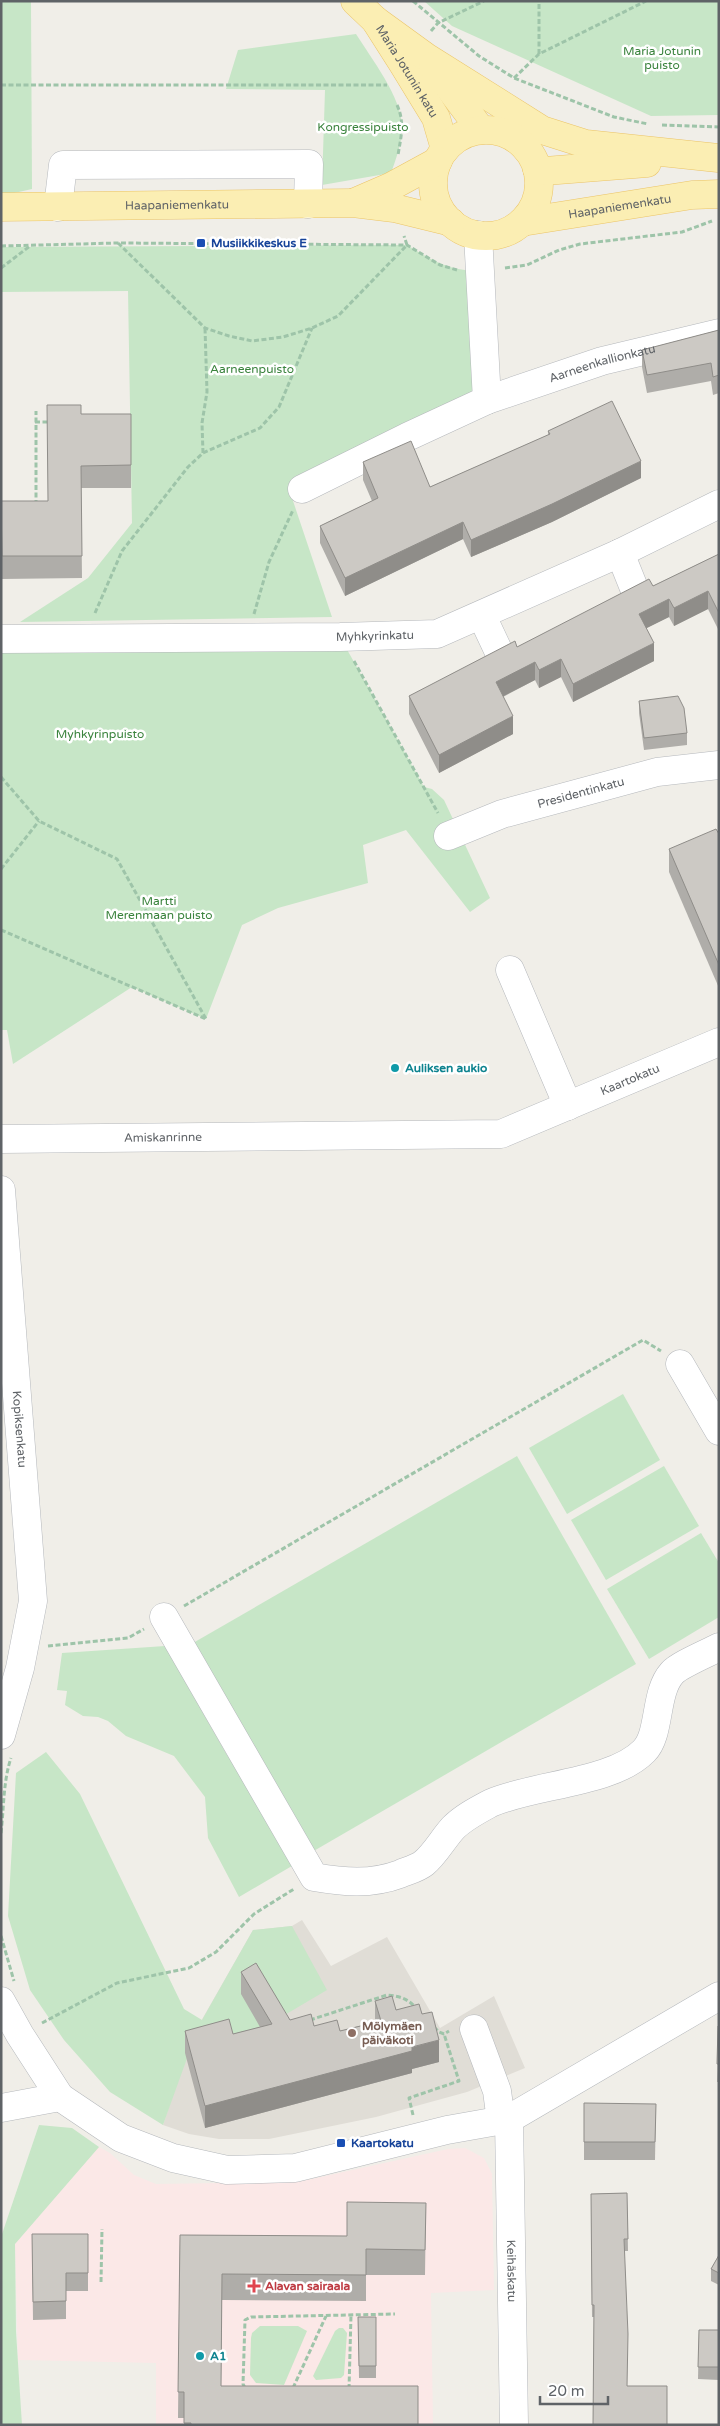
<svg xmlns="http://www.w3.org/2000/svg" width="720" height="2426" font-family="'Varela Round',sans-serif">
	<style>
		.education { fill: #e0ddd6 }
		.medical { fill: #fbe8e7 }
		.green { fill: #c7e6c7 }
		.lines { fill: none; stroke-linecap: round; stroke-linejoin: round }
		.minor-casing { stroke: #b5b8bc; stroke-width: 29 }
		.major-casing { stroke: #ebc467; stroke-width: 29 }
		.path { stroke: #9ec4a9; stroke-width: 3; stroke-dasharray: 5 2.5; stroke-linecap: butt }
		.minor { stroke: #fff; stroke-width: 28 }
		.major { stroke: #fbeeb3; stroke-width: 28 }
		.wall { fill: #afada9 }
		.shaded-wall { fill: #8f8d89 }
		.building { fill: #ccc9c4; stroke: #8f8d89 }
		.transit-dot { fill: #1a4fb4; stroke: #fff; stroke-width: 2 }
		.culture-dot { fill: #0f9aa8; stroke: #fff; stroke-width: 2 }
		.education-dot { fill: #8d6e63; stroke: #fff; stroke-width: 2 }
		.health-dot { fill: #e0444e; stroke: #fff; stroke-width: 2 }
		.labels { text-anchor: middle; stroke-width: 5; stroke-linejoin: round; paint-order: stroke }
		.park-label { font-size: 12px; fill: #3a833d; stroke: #fff }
		.street-label { font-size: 12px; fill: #5f6367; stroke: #fff }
		.transit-label { font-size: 12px; font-weight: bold; fill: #164399; stroke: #fff; text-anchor: start }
		.culture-label { font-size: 12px; font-weight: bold; fill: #0d838f; stroke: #fff; text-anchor: start }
		.education-label { font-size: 12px; font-weight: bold; fill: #785e54; stroke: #fff; text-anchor: start }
		.health-label { font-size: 12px; font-weight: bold; fill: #be3a42; stroke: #fff; text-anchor: start }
	</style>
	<rect width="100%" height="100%" fill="#f0eee8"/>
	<path class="education" d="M302,1920l29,46 56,-29 53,91 54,-32 31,72 -58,24 -91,25 -107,22h-50l-30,-5 -26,-9 29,-88 61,-107 39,-4z"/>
	<path class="medical" d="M99,2147l11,6 24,22 22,9 142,-2 150,-33 17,-1 19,10 8,16 2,116 -63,3 2,132h-277v-62l-138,-3 -3,-116z"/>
	<g class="green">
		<path d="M1,1h30l1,188 -31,7z"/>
		<path d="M424,1h295v114l-68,1 -199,-90z"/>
		<path d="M356,34c15,24 47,65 46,94 0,15 -6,31 -11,45l-69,12 3,-95 -99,-1 12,-39z"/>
		<path d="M407,245c26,16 42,26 73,26l7,129 -198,89 43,128 -312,5 68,-44 44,-55 -4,-232 -127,1v-45z"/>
		<path d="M340,637l84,150 8,2 12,11 46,98 -20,14 -64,-82 -43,15 5,38 -90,25 -36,17 -36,94 -74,-32 -119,77 -6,-34h-6v-391z"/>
		<path d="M623,1394l37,66 -93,54 -38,-66z"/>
		<path d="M517,1456l119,208 -324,188 -119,-209z"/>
		<path d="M664,1466l35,60 -93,54 -35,-60z"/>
		<path d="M701,1533l18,30v54l-70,42 -42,-70z"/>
		<path d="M165,1646l62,109 70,108 -58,34 -31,-59 -3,-41 -31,-41 -48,-20 -18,-15 -10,-4 -15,-1 -18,-11 2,-14 -10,-1 5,-37z"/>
		<path d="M46,1752l34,42 104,215 18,11 51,-90 39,-4 35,64 -66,39 -32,13 -35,-3 -31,86 -53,-33 -46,-52 -34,-50 -22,-74 8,-143z"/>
		<path d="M39,2125l33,3 27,19 -84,97 1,88 6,93h-21v-188z"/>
		<path d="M260,2326h38l9,5 -23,54 -28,-2 -6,-8 1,-37 1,-5z"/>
		<path d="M339,2328h4l4,5 -3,42 -3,3 -25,2 -3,-4 22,-45z"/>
	</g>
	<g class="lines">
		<defs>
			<g id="minor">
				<path d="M58,207l5,-42 246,-1 -1,40"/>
				<path id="s1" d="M487,400l115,-39 117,-28"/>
				<path d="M302,489l105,-52 80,-37 -9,-165"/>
				<path d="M620,553l14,35"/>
				<path d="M482,616l16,34"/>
				<path id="s2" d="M1,639l339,-2 97,-3 183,-81 99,-49"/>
				<path id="s3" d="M448,836l54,-22 155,-42 62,-7"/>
				<path d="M510,970l58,136"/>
				<path id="s4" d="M1,1139l500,-5 218,-92"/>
				<path id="s5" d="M1,1190l32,411 -13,67 -19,67"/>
				<path d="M680,1364l39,67"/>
				<path d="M164,1617l150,260c29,5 57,8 86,-3 7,-3 18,-6 24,-11 11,-9 19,-24 29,-35 11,-11 25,-18 38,-25 44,-19 122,-20 153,-52 17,-17 10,-58 28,-78 7,-8 36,-20 47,-26"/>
				<path d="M1,2001l19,34 40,62 61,41 52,20 54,12 68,-2 152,-38 62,-11 210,-123"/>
				<path d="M474,2029l23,62 4,30"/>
				<path d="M1,2108l59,-11"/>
				<path id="s6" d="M509,2119l5,306"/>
			</g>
			<g id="major">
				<path id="s7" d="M355,1l20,19 28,44 33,54 9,31"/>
				<path d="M375,20l51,37 116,73 44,14 132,14"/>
				<path d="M433,66l48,64"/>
				<circle cx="486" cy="183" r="53"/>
				<path d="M537,169l8,2 102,-8"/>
				<path d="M355,202l37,-16 46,-25"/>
				<path id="s8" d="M1,207l352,-4 41,5 57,14"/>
				<path id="s9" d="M522,222l170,-27 27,-1"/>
			</g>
		</defs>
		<use href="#minor" class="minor-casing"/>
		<use href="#major" class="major-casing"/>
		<g class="path">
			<path d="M413,1l66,55 35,22 100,39 34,7"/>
			<path d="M431,31l7,-8 46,-22"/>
			<path d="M539,54v-53"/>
			<path d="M514,78l25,-24 107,-53"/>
			<path d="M1,85h386"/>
			<path d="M397,105c8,17 4,32 1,50"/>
			<path d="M662,125l57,2"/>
			<path d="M118,243l87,85 24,8 23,5 31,-4 29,-9 26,-12 69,-71 -3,-9"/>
			<path d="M1,246l117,-3 289,2 33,20 17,5"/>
			<path d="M1,268l29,-22"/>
			<path d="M505,268l22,-3 32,-15 21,-6 102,-12 30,-11"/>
			<path d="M35,422h14"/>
			<path d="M203,453l-1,-30 5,-31 -2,-64"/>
			<path d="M34,503h2v-92"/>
			<path d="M95,613l27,-62 66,-84 15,-14 57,-25 19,-21 33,-79"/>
			<path d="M254,614l15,-52 24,-52"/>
			<path d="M354,661l84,152"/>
			<path d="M1,777l38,44 78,38 89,160"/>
			<path d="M1,869l38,-48"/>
			<path d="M1,930l205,89"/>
			<path d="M184,1606l459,-266 18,11"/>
			<path d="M48,1646l80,-8 16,-9"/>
			<path d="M1,1833c3,-25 2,-51 10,-75"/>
			<path d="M1,1936l13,45"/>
			<path d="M310,2020l77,-25c12,1 20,3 29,13"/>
			<path d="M42,2023l75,-40 72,-15 27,-16 38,-38 40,-25"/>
			<path d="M434,2027l5,5 5,2 5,-3"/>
			<path d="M413,2115l-4,-17 50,-17 -15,-47"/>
			<path d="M101,2282l1,-53"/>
			<path d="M245,2388l-2,-4 2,-64 6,-3 144,-3"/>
			<path d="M293,2388l33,-72"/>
			<path d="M349,2389l2,-74"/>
		</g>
		<use href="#minor" class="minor"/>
		<use href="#major" class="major"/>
	</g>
	<g class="wall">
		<path d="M719,330v63l-6,2 -2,-14 -64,12 -5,-26v-17z"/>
		<path d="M81,414h50v74h-50l1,90 -80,1 -1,-78h47z"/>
		<path d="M548,431l93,47 -89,44 -81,35 -8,-18 -118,57 -25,-53v-17l52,-25 -9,-21v-18l67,25 118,-52z"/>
		<path d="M719,554v77l-11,-22 -34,17 -5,-9 -23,11 8,33 -81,41 -12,-25 -22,11 -4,-8 -32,17 10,37 -74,39 -30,-59v-18l244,-110z"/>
		<path d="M639,701l48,32v12l-43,5 -5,-37z"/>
		<path d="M719,834v154l-50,-116v-23z"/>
		<path d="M241,1972l49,48 24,6 26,5 35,-9v-21l21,9 26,4 17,48 -27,7v4l-207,55 -20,-75v-22l48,3 27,-7 -19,-33z"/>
		<path d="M719,2026v56h-2z"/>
		<path d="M656,2104l-1,56h-71v-18z"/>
		<path d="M627,2193l1,58h-4l-31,174 1,-108h-2l-1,-123z"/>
		<path d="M426,2203l-1,72h-59v26l-144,-1 -1,86 197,39h-234v-7h-6l2,-183 167,1z"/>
		<path d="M32,2234h56v57h-22v28l-33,1z"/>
		<path d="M719,2255v30l-8,-4v-12z"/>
		<path d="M358,2317h18v61h-17z"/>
		<path d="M699,2330h20v50l-21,-1z"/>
	</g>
	<g class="shaded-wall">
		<path d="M641,461v17l-89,44 -81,35v-17z"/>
		<path d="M463,522v17l-118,57v-18z"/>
		<path d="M708,591v18l-34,17v-18z"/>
		<path d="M669,599v18l-30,15v-18z"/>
		<path d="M654,643v18l-81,41v-18z"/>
		<path d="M561,659v18l-22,11v-18z"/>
		<path d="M535,662v18l-39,20v-18z"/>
		<path d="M513,716v18l-74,39v-18z"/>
		<path d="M439,2040v22l-27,7v4l-207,55v-22z"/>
	</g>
	<g class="building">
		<path d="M719,330v45l-6,2 -2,-14 -64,12 -5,-25z"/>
		<path d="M612,401l29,60 -89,43 -81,36 -8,-18 -118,56 -25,-52 58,-28 -15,-36 48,-21 19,46 120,-53 -2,-3z"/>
		<path d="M47,405h34v9h50v51l-50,1 1,90h-80l-1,-55h47z"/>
		<path d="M719,554v59l-11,-22 -34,17 -5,-9 -30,15 15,29 -81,41 -12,-25 -22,11 -4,-8 -39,20 17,34 -74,39 -30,-59 106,-55 2,6 132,-68 4,7z"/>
		<path d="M678,696l6,12 3,25 -43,5 -5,-37z"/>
		<path d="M716,829l3,5v131l-50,-116z"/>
		<path d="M256,1963l34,57 21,-6 3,12 23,-6 3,11 41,-10 -6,-20 17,-5 4,14 23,-6 3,10 10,-2 7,28 -27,7v4l-207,55 -20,-75 44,-12 4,15 39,-10 -31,-52z"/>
		<path d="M718,2026h1v38h-2z"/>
		<path d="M584,2103l72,1 -1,38h-71z"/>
		<path d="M627,2193l1,46h-4l4,95 -1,52h40v39h-74l1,-120h-2l-1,-111z"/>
		<path d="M347,2202l79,1 -1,47 -59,-1v26l-144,-1 -1,112h197v39h-227v-2h-7v-31h-6l2,-157 167,1z"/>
		<path d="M32,2234h56v39h-22v28l-33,1z"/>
		<path d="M719,2255v18l-8,-4z"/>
		<path d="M358,2317h18v49h-17z"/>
		<path d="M699,2330h20v37h-21z"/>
	</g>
	<g class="transit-dot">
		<rect x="196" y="238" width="10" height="10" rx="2.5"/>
		<rect x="336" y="2138" width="10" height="10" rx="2.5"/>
	</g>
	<g class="culture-dot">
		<circle cx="395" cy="1068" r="5"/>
		<circle cx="200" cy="2356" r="5"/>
	</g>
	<circle class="education-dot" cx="352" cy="2033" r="5"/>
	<path class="health-dot" d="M251.5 2278.5h5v5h5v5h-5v5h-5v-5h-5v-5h5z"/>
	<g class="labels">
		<g class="park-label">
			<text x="662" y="55">Maria Jotunin<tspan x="662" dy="14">puisto</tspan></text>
			<text x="363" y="131">Kongressipuisto</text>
			<text x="252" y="373">Aarneenpuisto</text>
			<text x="100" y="738">Myhkyrinpuisto</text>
			<text x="159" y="905">Martti<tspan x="159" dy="14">Merenmaan puisto</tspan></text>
		</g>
		<g class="street-label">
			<text dy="4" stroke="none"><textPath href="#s7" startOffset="88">Maria Jotunin katu</textPath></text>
			<text dy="4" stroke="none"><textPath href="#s8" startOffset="176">Haapaniemenkatu</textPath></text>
			<text dy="4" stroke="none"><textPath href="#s9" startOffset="99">Haapaniemenkatu</textPath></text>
			<text dy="4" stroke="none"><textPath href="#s1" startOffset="121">Aarneenkallionkatu</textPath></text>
			<text dy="4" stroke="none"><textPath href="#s2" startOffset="374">Myhkyrinkatu</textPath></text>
			<text dy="4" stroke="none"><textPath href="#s3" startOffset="140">Presidentinkatu</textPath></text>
			<text dy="4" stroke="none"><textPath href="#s4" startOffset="640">Kaartokatu</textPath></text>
			<text dy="4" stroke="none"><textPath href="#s4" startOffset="162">Amiskanrinne</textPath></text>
			<text dy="4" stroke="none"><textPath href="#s5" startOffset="240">Kopiksenkatu</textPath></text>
			<text dy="4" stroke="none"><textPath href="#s6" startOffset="152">Keihäskatu</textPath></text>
		</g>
		<g class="transit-label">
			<text x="211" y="247">Musiikkikeskus E</text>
			<text x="351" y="2147">Kaartokatu</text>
		</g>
		<g class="culture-label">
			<text x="405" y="1072">Auliksen aukio</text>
			<text x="210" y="2360">A1</text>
		</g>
		<g class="education-label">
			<text x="362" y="2030">Mölymäen<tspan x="362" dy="14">päiväkoti</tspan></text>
		</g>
		<g class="health-label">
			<text x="265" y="2290">Alavan sairaala</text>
		</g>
	</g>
	<rect width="720" height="2426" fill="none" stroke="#5f6367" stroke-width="5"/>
	<path d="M540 2396v8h68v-8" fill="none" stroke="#5f6367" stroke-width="2.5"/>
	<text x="548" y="2396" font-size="15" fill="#5f6367" stroke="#ffffff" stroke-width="4" paint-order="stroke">20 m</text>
</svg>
